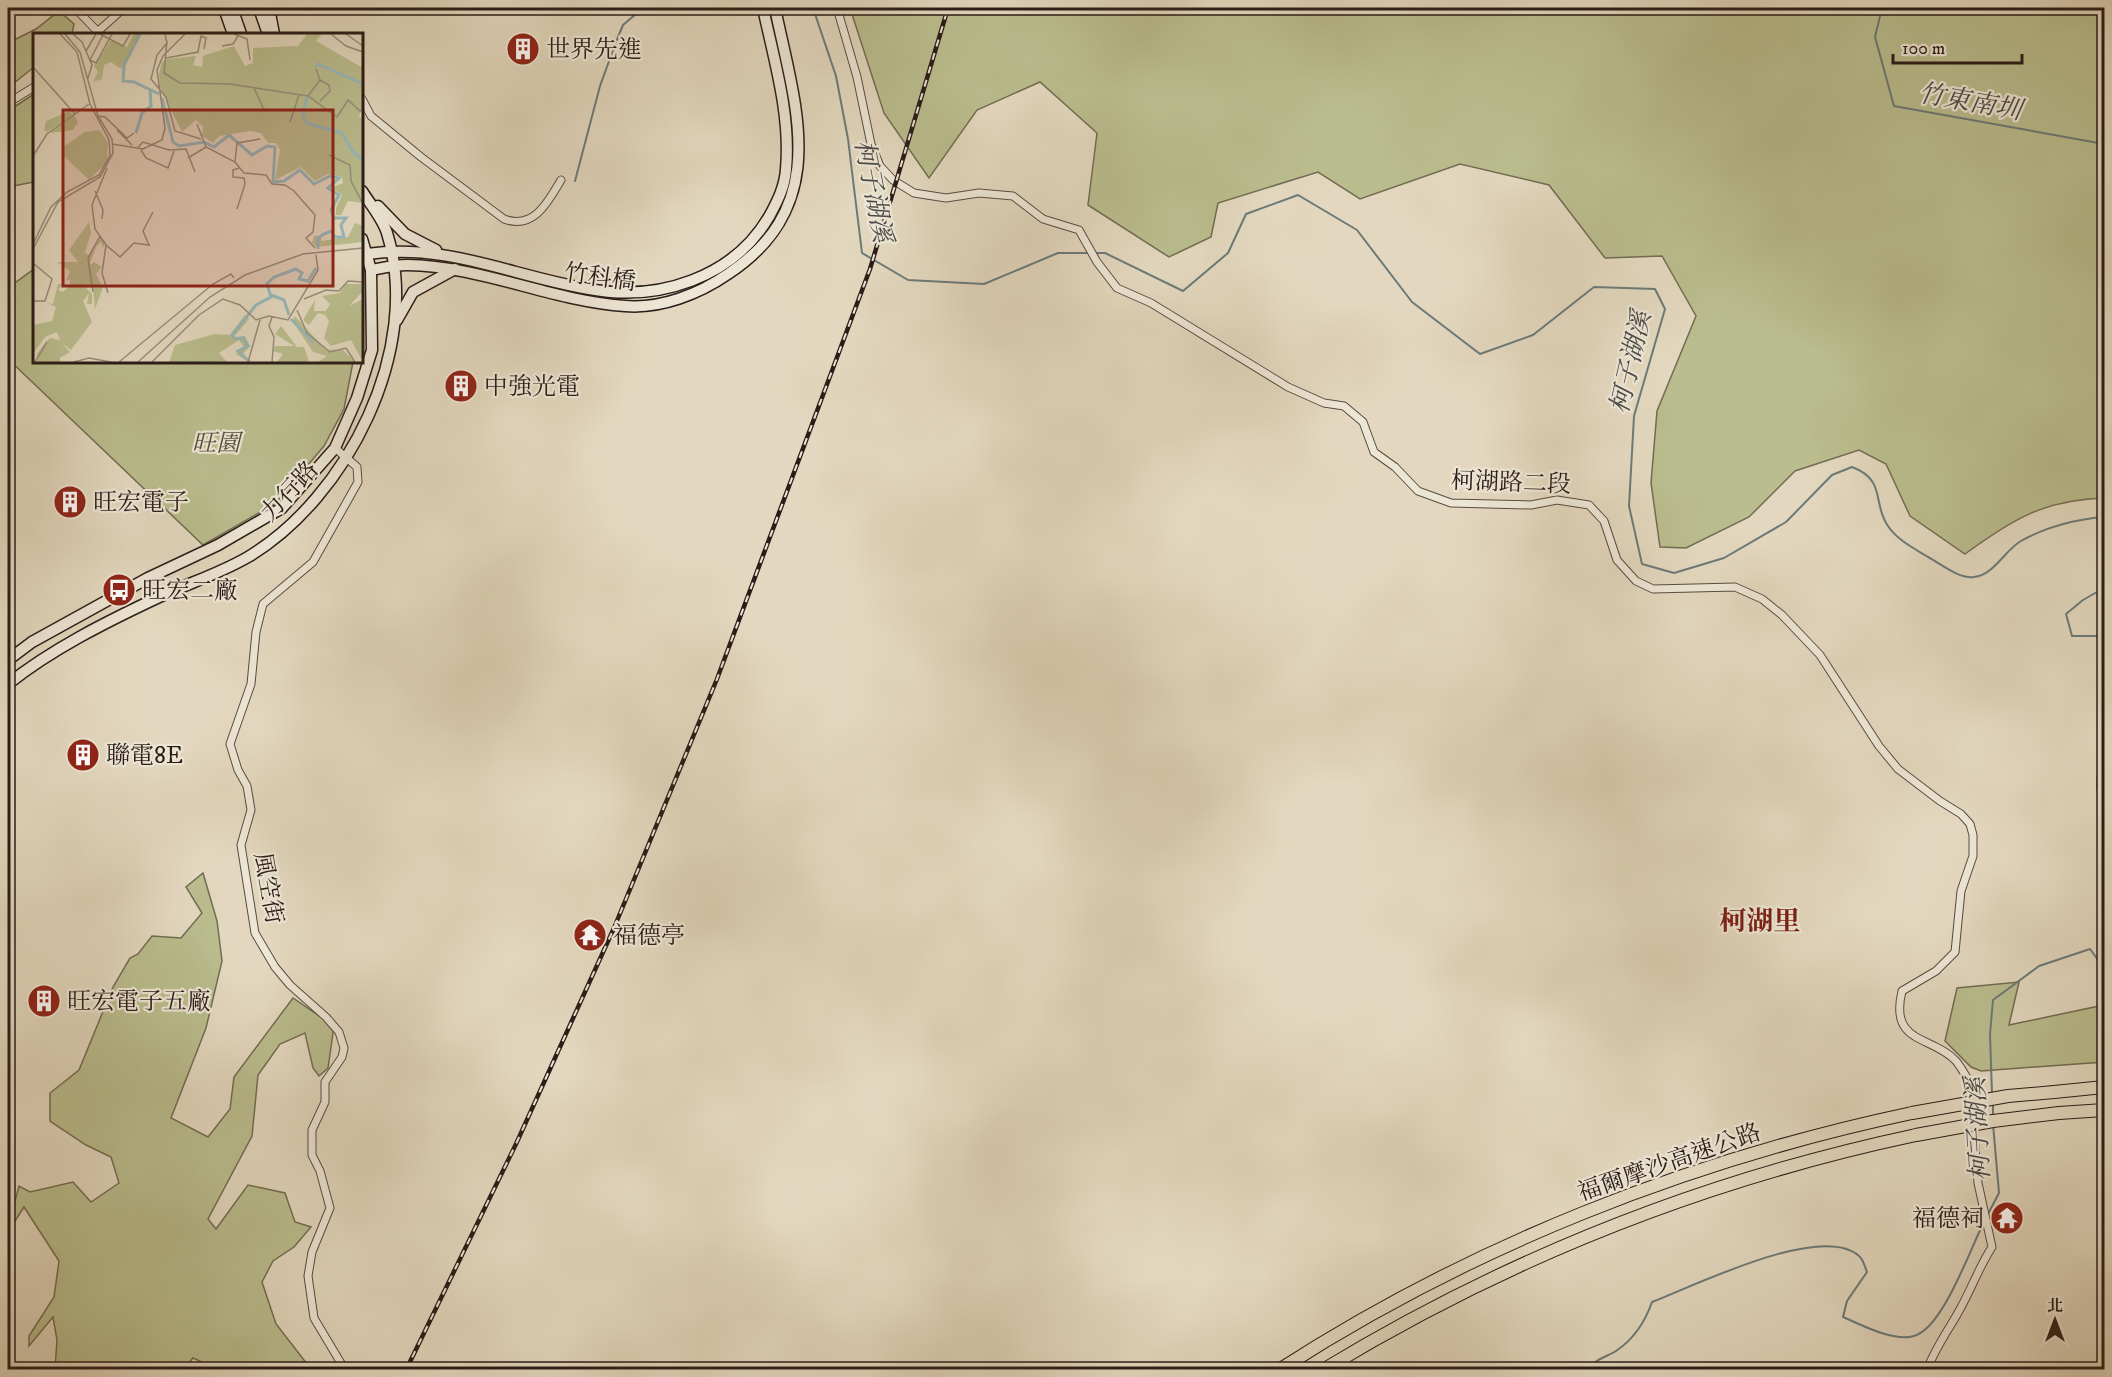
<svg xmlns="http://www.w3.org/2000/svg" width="2112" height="1377" font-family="'IM FELL DW Pica','Noto Serif TC',serif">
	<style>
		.green { fill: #babd8e; stroke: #726c53; stroke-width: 1.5 }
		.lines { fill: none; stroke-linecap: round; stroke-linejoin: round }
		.stream { stroke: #6b7a79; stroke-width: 2 }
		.street-tunnel { stroke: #beb29e; stroke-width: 7; stroke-dasharray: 7 3.5; stroke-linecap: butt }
		.street-casing { stroke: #584b42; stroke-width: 9 }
		.secondary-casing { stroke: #2a1c18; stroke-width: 13 }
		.highway-casing { stroke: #2a1c18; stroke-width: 14 }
		.street { stroke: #ede6d5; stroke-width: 7 }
		.secondary { stroke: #ede6d5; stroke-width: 10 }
		.highway { stroke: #e3d8bf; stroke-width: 12 }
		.rail-casing { stroke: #2a1c18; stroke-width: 4.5 }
		.rail { stroke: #ede6d5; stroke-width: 2; stroke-dasharray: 7; stroke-linecap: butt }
		.highway-bridge-casing { stroke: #2a1c18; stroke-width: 14; stroke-linecap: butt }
		.highway-bridge { stroke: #e3d8bf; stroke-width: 12 }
		.labels { text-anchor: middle; stroke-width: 4.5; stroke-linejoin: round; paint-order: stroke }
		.poi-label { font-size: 24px; fill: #2a1c18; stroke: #ede6d5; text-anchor: start }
		.street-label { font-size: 24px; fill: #2a1c18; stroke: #ede6d5 }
		.park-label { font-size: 24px; font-style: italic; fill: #554c3b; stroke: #ede6d5 }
		.water-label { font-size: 26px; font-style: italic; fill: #4b4b49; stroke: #ede6d5 }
		.quarter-label { font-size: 27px; font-weight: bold; fill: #7a1f14; stroke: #ede6d5 }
		.inset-river { fill: none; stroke: #97b8ba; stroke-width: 3 }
		.inset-road { fill: none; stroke: #998d7c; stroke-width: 1.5 }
		.view { fill: #8f2418; fill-opacity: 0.15; stroke: #8f2418; stroke-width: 3 }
		.inset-edge { fill: none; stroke: #2a1c18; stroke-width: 3 }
	</style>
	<rect width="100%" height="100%" fill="#e3d8bf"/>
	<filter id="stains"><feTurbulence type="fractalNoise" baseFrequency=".00333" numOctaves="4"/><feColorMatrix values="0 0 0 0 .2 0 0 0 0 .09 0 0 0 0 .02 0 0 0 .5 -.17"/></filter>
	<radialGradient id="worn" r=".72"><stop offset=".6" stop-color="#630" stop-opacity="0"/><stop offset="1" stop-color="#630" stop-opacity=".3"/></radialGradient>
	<g class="green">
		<path d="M850,8h1254v490c-60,2 -91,21 -139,56l-55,-38 -24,-52 -27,-14 -64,21 -46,46 -63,31 -26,-1 -9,-64 6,-72 39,-95 -34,-60 -57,2 -56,-73 -89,-21 -100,35 -42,-27 -100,31 -7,34 -42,20 -81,-52 9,-72 -57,-51 -63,28 -48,68 -45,-65z"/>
		<path d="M59,11l15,13 -2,10h-38v33l-26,21v-45l28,-14z"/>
		<path d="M34,94v88l-26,5v-76z"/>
		<path d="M34,269v93h319l-9,47 -20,37 -48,57 -73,42 -195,-186v-71z"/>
		<path d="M203,873l14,48 5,40 -16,67 -35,90 37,19 22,-28 4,-32 59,-79 41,28 -6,42 -9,8 -6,-8 -8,-35 -25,11 -22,31 -6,61 -44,83 8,10 32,-44 37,8 10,29 16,5 -17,20 -21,14 -11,21 14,42 35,45h-94l-24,-11 -9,11h-129l2,-29 -4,-23 -24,29v-10l25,-39 5,-36 -35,-54 -16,25v-30l6,3 5,-19 11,6 43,-10 18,20 28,-19 -8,-26 -25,-12 -36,-24v-28l29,-23 34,-83 17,-29 8,-4 14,-18 29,2 21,-25 -16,-26z"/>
		<path d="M2019,982l-10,43 95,-20v57l-123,9 -10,-4 -26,-26 12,-53z"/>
	</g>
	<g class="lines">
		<g class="stream">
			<path d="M813,8l23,68 12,63 14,114 46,27 76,4 74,-31h47l78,38 45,-38 18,-39 52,-19 59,35 55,72 68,52 53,-19 61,-48 61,2 10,20 -31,107 -5,90 13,58 32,9 50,-15 62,-36 46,-47 20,-8c35,13 20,37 36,59 9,14 27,23 40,31 13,7 31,22 46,20 20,-2 31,-27 47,-36 24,-14 56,-22 83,-24"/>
			<path d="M1882,8l-7,29 19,69 210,38"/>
			<path d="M575,181l25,-95 16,-44 7,-17 20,-17"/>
			<path d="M2104,588l-21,12 -17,14 6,22h32"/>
			<path d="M2104,760c-14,18 -3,44 0,66"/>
			<path d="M1992,1094l-2,-60 3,-34 46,-34 51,-17 14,19"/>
			<path d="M1993,1103v12"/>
			<path d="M1988,1214l11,-21 -6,-69"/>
			<path d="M1589,1370c6,-12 16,-12 27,-19 18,-12 29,-29 36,-49 42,-16 170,-80 207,-46 4,3 6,11 8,16l-20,29 -4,16c19,8 50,25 71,19 29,-8 56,-87 70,-114"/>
		</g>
		<path class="street-tunnel" d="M1969,1081l4,46"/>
		<defs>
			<g id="street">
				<path d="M75,8l23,24"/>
				<path d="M837,8l20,69 14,67 9,22 13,14 21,13 32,5 33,-5 34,3 30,23 36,11 18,32 20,26 34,15 137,84 36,16 20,3 19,16 11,30 21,15 23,24 33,12 80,2 26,-5 32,5 15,16 13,39 19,21 17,8 82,-2 27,12 20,16 38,40 59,91 19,23 42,32 21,13 9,10 3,11v21l-12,35 -6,61 -19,19 -34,20c-13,54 30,44 54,70 5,6 9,14 13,20"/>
				<path d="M95,34l29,-26"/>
				<path d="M362,99l9,17 50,41 83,62c30,11 44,-17 57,-39"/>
				<path d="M8,103l26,-16"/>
				<path d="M335,448l22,19 1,15 -45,80 -50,42 -7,28 -5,52 -21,60 8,26 9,16 4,24 -10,35 14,88 20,34 15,18 36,32 13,15 5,16 -2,9 -17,25v20l-13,28v25l8,16 10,37 -18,44 -4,24 6,42 31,52"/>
				<path d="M1927,1370c8,-22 21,-39 32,-59 12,-21 20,-44 33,-64l-14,-64 -4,-50"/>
			</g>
			<g id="secondary">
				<path d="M224,8l9,26"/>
				<path d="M232,8l9,26"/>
				<path d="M259,8l9,26"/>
				<path d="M269,8l5,26"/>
				<path d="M378,206l27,28 31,16"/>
				<path d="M367,254c82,-11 144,22 222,35 69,13 145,-11 181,-74 8,-15 15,-29 16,-46 5,-54 -12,-109 -23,-161"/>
				<path d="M371,270c11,-2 24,-5 36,-5 75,1 144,36 218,41 36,3 74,-12 103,-32 104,-69 68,-165 47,-266"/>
				<path d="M397,320l16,-28 42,-23"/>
				<path d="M8,660l24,-18 116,-64 70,-33 64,-37 53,-60 22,-50 15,-48 -1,-80 -9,-31"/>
				<path d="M8,684c44,-35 98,-62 149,-86 29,-14 62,-24 91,-41 99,-59 175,-208 139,-324 -4,-14 -17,-29 -25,-42"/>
			</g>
			<g id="highway">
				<path d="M2054,1092l50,-5"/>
				<path d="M2059,1113l45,-3"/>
				<path d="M1279,1370c192,-124 410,-210 633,-257"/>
				<path d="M1323,1370c186,-113 381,-190 593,-235"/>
			</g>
		</defs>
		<use href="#street" class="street-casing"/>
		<use href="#secondary" class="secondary-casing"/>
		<use href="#highway" class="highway-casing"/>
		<use href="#street" class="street"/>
		<use href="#secondary" class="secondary"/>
		<use href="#highway" class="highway"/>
		<defs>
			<path id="rail" d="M406,1370l110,-226 98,-216 103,-249 153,-410 78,-261"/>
		</defs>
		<use href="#rail" class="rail-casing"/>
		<use href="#rail" class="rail"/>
		<defs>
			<g id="highway-bridge">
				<path d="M1912,1113l96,-17 46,-4"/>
				<path d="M1916,1135l77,-14 66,-8"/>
			</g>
		</defs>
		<use href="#highway-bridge" class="highway-bridge-casing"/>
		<use href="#highway-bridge" class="highway-bridge"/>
	</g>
	<defs>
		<symbol id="building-disc" viewBox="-11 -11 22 22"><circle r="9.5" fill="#8f2418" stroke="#ede6d5"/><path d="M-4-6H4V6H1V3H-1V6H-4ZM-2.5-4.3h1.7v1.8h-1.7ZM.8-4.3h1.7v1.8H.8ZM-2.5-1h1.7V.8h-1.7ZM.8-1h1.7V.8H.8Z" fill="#fff"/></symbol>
		<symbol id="bus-disc" viewBox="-11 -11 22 22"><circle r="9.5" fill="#8f2418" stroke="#ede6d5"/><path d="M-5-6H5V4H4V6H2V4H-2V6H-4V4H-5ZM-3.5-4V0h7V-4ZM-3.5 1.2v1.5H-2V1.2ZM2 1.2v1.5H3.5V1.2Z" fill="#fff"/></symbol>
		<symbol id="temple-disc" viewBox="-11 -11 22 22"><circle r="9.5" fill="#8f2418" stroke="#ede6d5"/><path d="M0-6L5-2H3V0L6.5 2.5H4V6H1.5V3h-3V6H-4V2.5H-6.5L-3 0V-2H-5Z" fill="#fff"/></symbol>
	</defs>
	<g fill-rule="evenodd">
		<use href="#building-disc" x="504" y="30" width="38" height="38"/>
		<use href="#building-disc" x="442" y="367" width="38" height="38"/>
		<use href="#building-disc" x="51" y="483" width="38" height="38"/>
		<use href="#bus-disc" x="100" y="571" width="38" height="38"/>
		<use href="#building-disc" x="64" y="736" width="38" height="38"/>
		<use href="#temple-disc" x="571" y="916" width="38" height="38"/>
		<use href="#building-disc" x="25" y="982" width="38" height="38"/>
		<use href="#temple-disc" x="1988" y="1199" width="38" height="38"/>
	</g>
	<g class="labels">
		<g class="poi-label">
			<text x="546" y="57">世界先進</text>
			<text x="484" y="394">中強光電</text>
			<text x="93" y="510">旺宏電子</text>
			<text x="142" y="598">旺宏二廠</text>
			<text x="106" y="763">聯電8E</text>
			<text x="613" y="943">福德亭</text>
			<text x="67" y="1009">旺宏電子五廠</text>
			<text x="1984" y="1226" text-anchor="end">福德祠</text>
		</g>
		<g class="street-label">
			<text transform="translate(600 277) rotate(8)" y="8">竹科橋</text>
			<text transform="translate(1511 482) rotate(2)" y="8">柯湖路二段</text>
			<text transform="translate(289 491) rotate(-47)" y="8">力行路</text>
			<text transform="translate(269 888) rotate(80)" y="8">風空街</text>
			<text transform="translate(1669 1162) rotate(-19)" y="8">福爾摩沙高速公路</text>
		</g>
		<g class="park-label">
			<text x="216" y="451">旺園</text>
		</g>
		<g class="water-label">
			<text transform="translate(1970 101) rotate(10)" y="9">竹東南圳</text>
			<text transform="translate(874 191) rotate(79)" y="9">柯子湖溪</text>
			<text transform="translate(1630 362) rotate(-77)" y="9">柯子湖溪</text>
			<text transform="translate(1977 1129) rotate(-93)" y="9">柯子湖溪</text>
		</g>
		<g class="quarter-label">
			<text x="1760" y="930">柯湖里</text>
		</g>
	</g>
	<g transform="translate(33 33)">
		<rect width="330" height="330" fill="#e3d8bf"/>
		<path d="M101,1h5l-18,35 -10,-7 -7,3 -2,14 -9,3 5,-10 -4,-6 17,-26 16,7zM274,1h15l-6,7 47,27v39l-4,9 4,4v83l-15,-2 -7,14h-5v-7l6,-13 -10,-7 11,-5 -1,-6 -14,-3 -13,7 -14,-14 -26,13 5,-30 -4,-7h-8l-7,-10 -11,-2 -31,5 -6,7 -11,-7 1,-9 -7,-7 -14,12 -22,-45 -1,-13 3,-12 6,-3 28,-3 -3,9 9,2 1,-11 31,-10 11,20 8,-3v-15l45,-2zM37,78l2,4 -25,17 -3,-2 2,-9zM41,82l4,7 -5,8 -23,3zM66,97l9,12 -1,20 -18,18 -27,-26 1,-7 22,-15zM56,189l2,11 -6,20 4,2 11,-17 5,3 -2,7 -2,-6 -5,5 -7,19 5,-4 8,5 -6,7 7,13 -8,22 -2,-22 -5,-3 -2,4 6,6v10h-5l2,-11 -6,8 9,21 -21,28 -9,-7 8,9 -10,6v4h-22l-1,-8 7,-10 6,-6 10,2 -3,-8 -12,5 -12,17v-29l19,-4 4,-14 -9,-4 6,1 5,-20h5l-5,6 5,2 7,-7v-6l-4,2 4,-10 -13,-9h21l-9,-12zM322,190l8,3v16l-46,5 -5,-4 2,-7h7v5l27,-4zM312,251h16l2,7 -14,15 14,-7v63l-12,-22 -20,6 -7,-8 5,-17 -4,-6 -7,-2 -9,12 -6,-5 12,-20 -1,11h12l4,-7 -8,-8 18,-3zM212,282l4,4 -15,18 11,-1 5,10 -7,8 4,7 -11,-7 8,-7 -5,-7 -20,13 8,9h-58l6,-17 40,-11 15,1zM262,283l31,34 16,-1 13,13h-37l9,-6 -14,-4 -20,-30zM248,293l16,21h7l5,15h-32l6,-8 -10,-3 2,-5h19l-19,-12z" fill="#babd8e"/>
		<path class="inset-river" d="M107,1l-16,31 -1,16 11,1 25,12M282,34l3,-3 45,20M274,64l-4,17 3,9 36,10 11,19 10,8M129,65l11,44 6,4 25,-4 10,5 15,-12 23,20 15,-9 8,1 -2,35 11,-1 16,-11 14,14 16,-8 9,2 -11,10 11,7 -8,15 3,8h12l-5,7 3,12h-9l-4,-6 -7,3 -6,4v11M103,100l6,-20 9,-7 -1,-17M238,262l13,5 5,15M258,286l22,23M217,329l-12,-11 10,-5 -5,-8 -8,1 -3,-4 24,-30 15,-8 -4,-13 7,-7 22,-8 6,4 -3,6 9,2 8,-13"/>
		<path class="inset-road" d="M40,1l9,8 10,23 -4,13M67,1l23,12 7,-12M132,1l2,9 -10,12 -6,24 15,18 9,34 26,8M201,1l13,5 3,21M298,1l15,12 17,6M313,1l17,12M134,8l-3,32 16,10 50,1 78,12 29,21 11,-17 12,11 3,-2M189,13l11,-2 5,-8M53,18l10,-17M133,25l32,-6 3,-16 5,2 -2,11M57,27l6,3 16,-29M57,27l13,-25M0,34l42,47M287,47l9,5 1,6 -10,10M221,55l11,24M275,63l12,-16 -4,-11M65,83l7,1 22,21 7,-5M257,89l9,-27M164,91l9,23 29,15 9,11 22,2 6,9 13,1 9,6 21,24 -2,17 -7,6 9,10M84,97l15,15M79,111l31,5 19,-9 3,-12 -8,-58 6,-14 22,-22M105,114l5,-5 26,8 17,-1 9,23M108,117l5,8 22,10 6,-17M296,122l21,10 1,16 12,23M0,123l14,-22 42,-30M155,125l18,-11M202,129l2,-19 23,-4M74,135l-15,37 3,24 11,16 14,12 14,-14 15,2 -6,-14 10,-19M62,158l8,19 -1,9M204,176l8,-25 -1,-6 -11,-1v-7l6,-2M0,211l18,-37 16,-15 32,-17 11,-20 -1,-15 -19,-36 -13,-52 -17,-18M73,212l-4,28 6,20M0,216l25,-47 42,-25 13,-24 -1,-14 -14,-23 -18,-64 -15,-18M0,230l19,16 -7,22h-11M60,259l-5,-34 12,-22M271,266l22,-9 13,1 9,-10 15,1M264,277l10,23 23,19 16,-4 9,14M2,329l12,-20M41,329l15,-4 22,4M86,329l94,-78 18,-10 3,4M105,329l72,-65 35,-22 58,-21 60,-6M119,329l47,-47 24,-16 17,6 16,15 13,-4 19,4 30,-50 -2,-15M215,329l12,-42M239,329l2,-25 -5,-11 3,-9"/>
		<path class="view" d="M30,77h270v176h-270z"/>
		<rect width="330" height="330" class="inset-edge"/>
	</g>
	<rect width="2112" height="1377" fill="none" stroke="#e3d8bf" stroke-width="30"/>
	<rect x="9" y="9" width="2094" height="1359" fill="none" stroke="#2a1c18" stroke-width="3"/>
	<rect x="15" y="15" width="2082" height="1347" fill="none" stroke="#2a1c18" stroke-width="1.5"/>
	<g transform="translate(2055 1320)" stroke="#ede6d5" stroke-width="4.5" paint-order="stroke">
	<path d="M0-4.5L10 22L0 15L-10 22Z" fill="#2a1c18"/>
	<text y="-9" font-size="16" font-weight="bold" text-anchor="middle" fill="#2a1c18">北</text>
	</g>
	<path d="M1893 54v9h129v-9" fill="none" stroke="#2a1c18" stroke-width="3"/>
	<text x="1902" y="54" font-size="18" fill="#2a1c18" stroke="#ede6d5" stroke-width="4.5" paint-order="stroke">100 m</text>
	<rect width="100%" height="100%" filter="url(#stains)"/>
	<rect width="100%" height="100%" fill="url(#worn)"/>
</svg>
